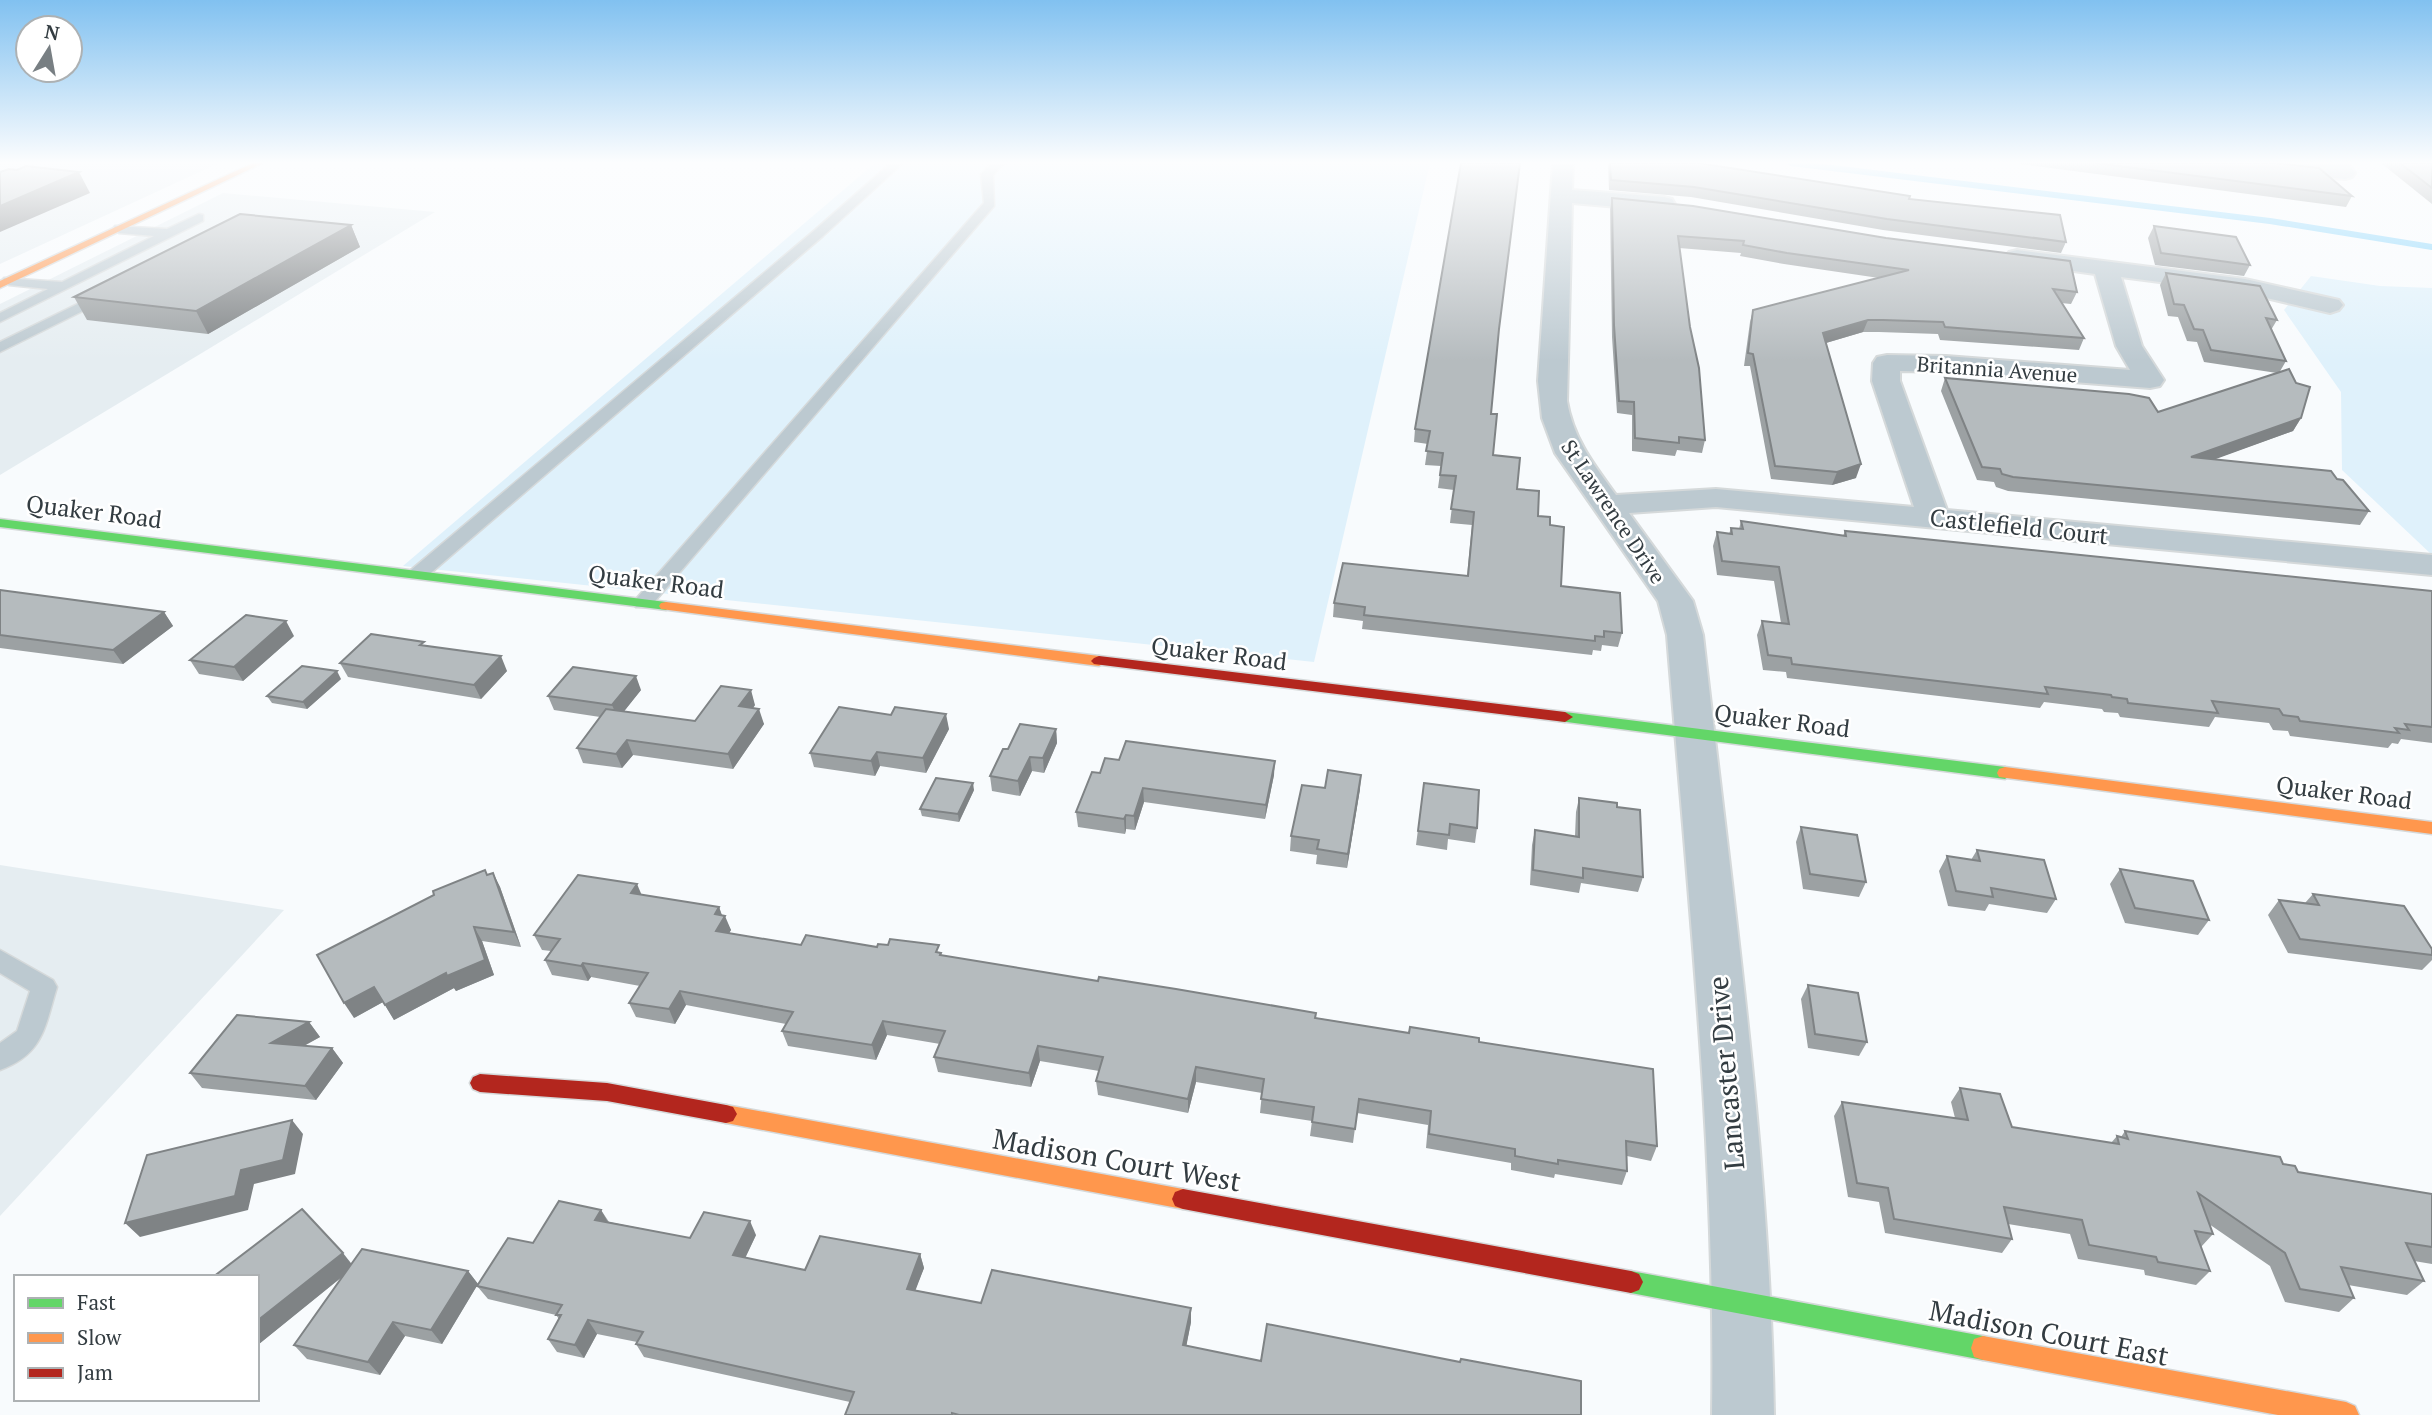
<svg xmlns="http://www.w3.org/2000/svg" width="2432" height="1415" font-family="'PT Serif',serif">
	<style>
		.built { fill: #e5edf1 }
		.green { fill: #dff1fb }
		.lines { fill: none; stroke-linecap: round; stroke-linejoin: round }
		.stream { stroke: #86d4fb; stroke-width: 6 }
		.lane-casing { stroke: #d5d9da; stroke-width: 3 }
		.street-casing { stroke: #d5d9da; stroke-width: 4 }
		.fast-casing { stroke: #d5d9da; stroke-width: 3 }
		.slow-casing { stroke: #d5d9da; stroke-width: 3 }
		.jam-casing { stroke: #d5d9da; stroke-width: 3 }
		.lane { fill: #bcc9d0; fill-rule: evenodd }
		.street { fill: #bcc9d0; fill-rule: evenodd }
		.fast { fill: #63d668; fill-rule: evenodd }
		.slow { fill: #ff974d; fill-rule: evenodd }
		.jam { fill: #b3261e; fill-rule: evenodd }
		.wall { fill: #9ca1a3 }
		.shaded-wall { fill: #7f8385 }
		.building { fill: #b5bbbe; stroke: #7f8385; stroke-width: 2 }
		.labels { text-anchor: middle; stroke-width: 5; stroke-linejoin: round; paint-order: stroke }
		.far-street-label { font-size: 21px; fill: #333c41; stroke: #fff }
		.street-label { font-size: 24px; fill: #333c41; stroke: #fff }
		.near-street-label { font-size: 28px; fill: #333c41; stroke: #fff }
	</style>
	<rect width="100%" height="100%" fill="#f8fbfd"/>
	<g class="built">
		<path d="M0,163h219l-219,101z"/>
		<path d="M223,193l212,19 -435,263v-171z"/>
		<path d="M0,865l284,45 -284,306z"/>
	</g>
	<g class="green">
		<path d="M875,163h555l-116,499 -911,-96z"/>
		<path d="M2311,276l69,10 52,2v267l-90,-85 -1,-78 -57,-82z"/>
	</g>
	<g class="lines">
		<path class="stream" d="M1791,163l479,58 162,26"/>
		<defs>
			<g id="lane">
				<path d="M891,163h12l-80,73 -398,342h-14l-2,-4 2,-4 404,-340z"/>
				<path d="M992,163h12l-11,12 1,31 -344,401h-14l-3,-4 3,-4 348,-396 -3,-29z"/>
				<path d="M199,214l4,1v6l-203,101v-9l48,-24 -39,-4 -7,-4 2,-3 58,4 92,-46 -35,-3 -6,-4 2,-3 52,3z"/>
				<path d="M104,291l5,1v6l-109,54v-10z"/>
				<path d="M0,950l53,30 4,7c-12,39 -13,67 -57,83v-27l17,-12 13,-40 -30,-18z"/>
			</g>
			<g id="street">
				<path d="M1553,163h20l-1,27 92,7 8,2 3,5 -3,5 -8,2 -92,-8 -5,198c6,37 27,64 49,94l100,-6 198,18 -42,-126 1,-18 4,-6 10,-2 59,1 184,14 -14,-24 -21,-72 -86,-12 -4,-5 4,-5 8,-2 228,29 94,21 4,5 -4,5 -9,3 -85,-20 -124,-16 21,69 22,34 -4,6 -10,2 -204,-16 -46,-1v10l47,129 485,45v20l-716,-68 -87,6 64,88 10,34c29,259 67,519 71,780h-62c4,-261 -24,-520 -45,-780l-9,-34 -103,-148 -13,-35 -4,-37z"/>
				<path d="M2230,163l98,2 -1,-2h21l7,10 -3,4 -7,2 -105,-10 -7,-2z"/>
			</g>
			<g id="fast">
				<path d="M0,519l666,83 7,4 -7,4 -666,-83z"/>
				<path d="M1565,712l440,55 8,6 -8,6 -446,-58 -2,-4 2,-4z"/>
				<path d="M1631,1271l352,65 9,3 3,9 -3,9 -9,3 -352,-67 -8,-3 -4,-8 4,-8z"/>
			</g>
			<g id="slow">
				<path d="M253,163h10l-263,125v-7z"/>
				<path d="M666,602l433,54 8,5 -8,5 -438,-57 -2,-3 2,-3z"/>
				<path d="M2005,767l427,55v12l-433,-57 -2,-4 2,-4z"/>
				<path d="M726,1105l457,84 8,3 3,7 -3,7 -8,3 -457,-86 -7,-2 -4,-7 4,-7z"/>
				<path d="M1983,1336l363,66 9,4 4,9h-81l-295,-55 -9,-3 -3,-9 3,-9z"/>
			</g>
			<g id="jam">
				<path d="M1099,656l466,56 8,5 -8,5 -471,-58 -3,-3 3,-3z"/>
				<path d="M480,1074l127,9 119,22 7,2 4,7 -4,7 -7,2 -119,-22 -127,-9 -7,-3 -3,-6 3,-6z"/>
				<path d="M1183,1189l448,82 8,3 4,8 -4,8 -8,3 -448,-84 -8,-3 -3,-7 3,-7z"/>
			</g>
		</defs>
		<use href="#lane" class="lane-casing"/>
		<use href="#street" class="street-casing"/>
		<use href="#fast" class="fast-casing"/>
		<use href="#slow" class="slow-casing"/>
		<use href="#jam" class="jam-casing"/>
		<use href="#lane" class="lane"/>
		<use href="#street" class="street"/>
		<use href="#fast" class="fast"/>
		<use href="#slow" class="slow"/>
		<use href="#jam" class="jam"/>
	</g>
	<g class="wall">
		<path d="M1608,163h90l211,36 157,43 -5,11 -178,-23 -192,-33 -82,-7z"/>
		<path d="M2014,163h261l77,33 -6,11z"/>
		<path d="M2381,163h51v41z"/>
		<path d="M1612,198l465,94 -6,12 -10,-1 23,35 -5,12 -139,-10 -2,-6 -59,-2h-16l-37,11 30,135 -24,7 -61,-6 -21,-113h-6l6,-44 3,-12 126,-32 -95,-14 -44,-8 1,-3 -62,-5 26,192 -3,13 -25,-3 -2,6 -43,-5v-36l-15,-2 -5,-76 -2,-128z"/>
		<path d="M351,225l9,22 -152,87 -121,-14 -13,-23z"/>
		<path d="M2154,226l96,39 -6,11 -89,-11 -7,-27z"/>
		<path d="M2166,273l111,47 -6,10 15,31 -7,12 22,45 -8,13 -79,28 123,20 32,32 -9,14 -352,-34 -12,-4 -2,-5 -17,-2 -36,-89 4,-13 213,34 119,-39 -73,-11 -7,-20 -10,-1 -9,-24 -10,-1 -8,-31z"/>
		<path d="M1499,329l-8,85 2,41 45,61 12,9 11,61 61,47 -4,14 -16,-2 -1,6 -8,-1 -1,5 -230,-26 1,-8 -30,-4 1,-14 133,-27 5,-51 -22,-2 4,-33 -16,-2 3,-22 -16,-1 3,-21 -14,-2 1,-13z"/>
		<path d="M1741,521l102,15 2,-5 587,60v152l-31,-4 -3,5 -6,-1 -4,5 -98,-12 -2,-5 -15,-1 -4,-7 -54,-6 -6,10 -89,-10 -2,-4 -14,-1 -2,-3 -58,-7 -4,6 -253,-30 -1,-6 -23,-2 -6,-35 5,-14 19,2 -7,-42 -57,-6 -4,-29 4,-14 12,2 2,-6 8,1z"/>
		<path d="M0,590l164,22 9,14 -50,38 -123,-16z"/>
		<path d="M294,636l-51,45 -44,-7 -9,-14z"/>
		<path d="M426,646l81,25 -26,28 -133,-22 -8,-14z"/>
		<path d="M341,679l-34,30 -35,-6 -5,-7z"/>
		<path d="M641,690l-17,21 71,10 60,-16 -2,3 11,16 -31,45 -100,-14 -11,13 -39,-5 -6,-15 23,-31 -46,-7 -6,-14z"/>
		<path d="M949,729l-23,44 -46,-7 -5,10 -61,-9 -4,-14z"/>
		<path d="M1056,729l1,14 -13,30 -12,-2 -12,25 -28,-5 -2,-15 18,-27z"/>
		<path d="M1100,773l174,2 -9,44 -121,-17 -9,28 -9,-1 -1,5 -47,-7 -2,-15z"/>
		<path d="M1424,783l53,45 -2,15 -27,-4 -1,11 -31,-5z"/>
		<path d="M1325,788l35,1 -13,79 -31,-4 1,-9 -27,-4 1,-15z"/>
		<path d="M974,790l-15,32 -37,-6 -2,-7z"/>
		<path d="M1579,798l38,9 26,70 -5,15 -57,-9 -2,10 -49,-8 2,-40 3,-15 40,6 1,-24z"/>
		<path d="M1801,827l65,55 -7,15 -56,-8 -7,-47z"/>
		<path d="M1977,850l79,49 -9,14 -58,-9 -4,7 -37,-5 -9,-35 8,-15 24,4z"/>
		<path d="M2120,869l89,51 -11,15 -73,-12 -15,-39z"/>
		<path d="M493,873l7,14 21,60 -39,-6 12,34 -38,16 -2,-3 -60,32 -11,-18 -29,16 133,-143z"/>
		<path d="M2313,894l119,55v11l-10,10 -134,-17 -20,-38 11,-15 26,3z"/>
		<path d="M642,895l77,12 3,8 9,15 -2,3 72,12 76,2 63,6 2,3 467,77 70,9 178,104 -6,15 -24,-5v15l-5,14 -67,-11 -1,4 -43,-8v-7l-85,-15 2,-23 -71,-12 -4,30 -43,-7 2,-15 -52,-8 2,-20 -66,-11 -8,31 -90,-18 -2,-14 3,-10 -59,-10 -9,26 -93,-15 -4,-15 6,-13 -53,-9 -11,25 -88,-14 -6,-15 4,-7 -100,-19 -11,19 -39,-7 -7,-14 11,-17 -49,-9 -3,4 -36,-6 -7,-15 6,-9 -9,-1 -8,-15z"/>
		<path d="M1808,985l59,57 -8,14 -51,-8 -7,-49z"/>
		<path d="M309,1022l11,15 -16,9 28,2 11,15 -27,37 -114,-12 -12,-15z"/>
		<path d="M1960,1088l52,39 99,16 6,-7 4,1 4,-6 158,33 15,8 134,22v70l-18,-3 10,20 -17,14 -59,-10 6,13 -15,14 -54,-10 -15,-36 -61,-42 4,10 -12,13 9,24 -14,14 -51,-10 -1,-5 -66,-11 -8,-25 -62,-10 4,15 -10,14 -117,-20 -6,-31 -31,-5 -14,-81 8,-14 113,16 -4,-16z"/>
		<path d="M601,1210l8,12 81,16 66,-3 -11,23 60,12 115,-16 4,14 -9,22 66,13 210,5v14l-5,24 75,15 199,1 1,-3 120,56h-736l5,-13 -206,-45 -8,-13 1,-2 -40,-8 -13,24 -27,-6 -9,-13 11,-20 -3,-4 -68,-16 -11,-13 56,-43z"/>
		<path d="M351,1263l117,8 10,13 -36,60 -37,-8 -25,39 -73,-16 -13,-14 48,-68 -83,67 -2,-2v-65z"/>
	</g>
	<g class="shaded-wall">
		<path d="M79,172l11,21 -90,39v-26z"/>
		<path d="M351,225l9,22 -152,87 -12,-23z"/>
		<path d="M1868,320l-5,12 -44,13 4,-12z"/>
		<path d="M2301,418l-8,13 -110,40 8,-14z"/>
		<path d="M1861,464l-5,14 -24,7 5,-13z"/>
		<path d="M164,612l9,14 -50,38 -10,-14z"/>
		<path d="M286,621l8,15 -51,45 -9,-14z"/>
		<path d="M501,656l6,15 -26,28 -7,-14z"/>
		<path d="M337,671l4,8 -34,30 -4,-7z"/>
		<path d="M636,676l5,14 -23,29 -6,-14z"/>
		<path d="M751,690l4,15 -11,16 -5,-15z"/>
		<path d="M759,709l5,15 -31,45 -5,-15z"/>
		<path d="M946,714l3,15 -23,44 -3,-15z"/>
		<path d="M1056,729l1,14 -13,30 -1,-15z"/>
		<path d="M627,740l6,15 -11,13 -6,-14z"/>
		<path d="M877,752l3,14 -5,10 -4,-15z"/>
		<path d="M1030,757l2,14 -12,25 -2,-15z"/>
		<path d="M1275,761l-1,14 -9,44 1,-14z"/>
		<path d="M1361,775l-1,14 -13,79 1,-14z"/>
		<path d="M973,783l1,7 -15,32 -1,-8z"/>
		<path d="M1143,788l1,14 -9,28 -1,-14z"/>
		<path d="M1126,815v14l-1,5 -1,-15z"/>
		<path d="M493,873l7,14 21,60 -7,-15z"/>
		<path d="M637,884l6,14 -12,-5z"/>
		<path d="M719,907l4,12 2,-3 6,14 -9,15 -6,-14 -1,-17z"/>
		<path d="M474,927l8,14 12,34 -38,16 -2,-3 -60,32 -9,-15z"/>
		<path d="M583,963l8,14 -3,4 -7,-15z"/>
		<path d="M374,987l9,15 -29,16 -10,-15z"/>
		<path d="M680,991l6,14 -11,19 -6,-15z"/>
		<path d="M883,1021l4,14 -11,25 -4,-15z"/>
		<path d="M309,1022l11,15 -37,20 -12,-14z"/>
		<path d="M1038,1046l2,15 -9,26 -2,-14z"/>
		<path d="M332,1048l11,15 -27,37 -11,-14z"/>
		<path d="M1196,1067v15l-8,31v-14z"/>
		<path d="M292,1120l11,14 -8,40 -41,10 -6,26 -108,27 -15,-14z"/>
		<path d="M601,1210l8,14 -14,-4z"/>
		<path d="M750,1221l6,14 -16,34 -7,-14z"/>
		<path d="M343,1253l11,14 -95,77 -2,-2v-21z"/>
		<path d="M920,1254l4,14 -13,34 -4,-13z"/>
		<path d="M468,1271l10,13 -36,60 -11,-14z"/>
		<path d="M1191,1308v14l-7,36 -1,-13z"/>
		<path d="M588,1320l9,14 -13,24 -9,-13z"/>
		<path d="M393,1322l12,14 -25,39 -12,-13z"/>
	</g>
	<g class="building">
		<path d="M1461,163h59l-21,166 -8,85h6l-4,41 27,3 -3,31 22,2 -1,25 12,1v8l14,2 -3,59 59,7 2,40 -18,-2v6l-9,-1v5l-231,-26 1,-8 -31,-4 9,-40 125,13 6,-64 -23,-3 5,-33 -16,-1 3,-22 -17,-2 4,-20 -15,-2z"/>
		<path d="M1610,163h88l212,33 -1,3 151,16 6,27 -179,-23 -193,-32 -83,-7z"/>
		<path d="M2096,163h179l44,5 33,28z"/>
		<path d="M2400,163h32v25z"/>
		<path d="M26,166l53,6 -79,34v-34l9,-3 8,1z"/>
		<path d="M1612,198l81,8 193,32 184,23 7,31 -24,-3 31,49 -139,-11 -2,-5 -60,-2h-15l-45,13 38,131 -24,8 -62,-6 -22,-112 -5,-1 5,-43 156,-40 -122,-17 -44,-8 1,-4 -66,-5 12,91 9,41 6,72 -26,-3v6l-44,-5 -1,-36 -15,-1 -5,-76z"/>
		<path d="M240,214l111,11 -155,86 -122,-14z"/>
		<path d="M2154,226l82,11 14,28 -89,-12z"/>
		<path d="M2166,273l94,13 17,34 -11,-2 20,43 -75,-11 -8,-20 -9,-1 -10,-24 -10,-1z"/>
		<path d="M2289,369l7,14 14,4 -9,31 -110,39 140,14 6,8 6,1 26,31 -356,-34 -11,-3 -2,-5 -18,-2 -37,-89 184,16 20,4 9,14z"/>
		<path d="M1741,521l105,15 -1,-5 587,60v136l-27,-3 4,6 -14,-2 4,5 -99,-12 -2,-4 -15,-2 -4,-6 -67,-8 6,12 -90,-10 -1,-4 -15,-2 -1,-2 -66,-8 3,7 -256,-30 -1,-6 -23,-3 -6,-34 27,3 -10,-57 -57,-6 -5,-29 15,2 -1,-6 12,1z"/>
		<path d="M0,590l164,22 -51,38 -113,-15z"/>
		<path d="M246,615l40,6 -52,46 -44,-7z"/>
		<path d="M371,634l53,8 -4,3 81,11 -27,29 -134,-22z"/>
		<path d="M302,666l35,5 -34,31 -36,-6z"/>
		<path d="M573,667l63,9 -24,29 -64,-9z"/>
		<path d="M721,686l30,4 -12,16 20,3 -31,45 -101,-14 -11,14 -39,-6 29,-39 89,12z"/>
		<path d="M839,707l52,8 4,-8 51,7 -23,44 -46,-6 -6,9 -61,-8z"/>
		<path d="M1020,724l36,5 -13,29 -13,-1 -12,24 -28,-5 13,-27h5z"/>
		<path d="M1126,741l149,20 -9,44 -123,-17 -9,28 -8,-1 -2,4 -48,-7 16,-40 8,1 5,-15 14,2z"/>
		<path d="M1328,770l33,5 -13,79 -31,-5 2,-9 -28,-4 11,-51 23,3z"/>
		<path d="M936,778l37,5 -15,31 -38,-5z"/>
		<path d="M1424,783l55,7 -2,38 -27,-4 -1,11 -31,-4z"/>
		<path d="M1579,798l38,5v4l23,3 3,67 -60,-9v10l-50,-8 2,-40 44,7z"/>
		<path d="M1801,827l56,8 9,47 -56,-8z"/>
		<path d="M1977,850l67,10 12,39 -65,-11 2,9 -37,-6 -9,-35 33,5z"/>
		<path d="M2120,869l73,12 16,39 -74,-12z"/>
		<path d="M485,870l2,5 6,-2 21,59 -40,-5 11,33 -38,16 -1,-3 -61,32 -11,-18 -30,16 -27,-48 117,-60 -1,-4z"/>
		<path d="M578,875l59,9 -6,9 88,14 -4,7 10,2 -9,15 85,14 5,-10 71,12 1,-3 10,1 2,-6 49,6 -3,7 5,1 -1,2 158,26 1,-4 77,12 140,24 -1,5 94,15 1,-6 69,11v4l174,27 4,77 -31,-5 1,30 -69,-11v4l-43,-8v-7l-86,-15 2,-23 -72,-12 -4,30 -43,-7 2,-15 -53,-8 3,-20 -68,-12 -8,32 -92,-18 7,-24 -65,-11 -9,27 -95,-16 11,-26 -62,-10 -11,24 -90,-14 11,-19 -113,-21 -11,18 -40,-6 19,-30 -65,-10 -2,3 -36,-6 15,-21 -26,-4z"/>
		<path d="M2313,894l91,12 28,43v6l-132,-16 -21,-39 40,5z"/>
		<path d="M1808,985l50,8 9,49 -52,-8z"/>
		<path d="M237,1015l72,7 -38,21 61,5 -27,38 -115,-13z"/>
		<path d="M1960,1088l40,6 12,33 107,17 -2,-8 11,3 -3,-8 155,26 3,7 12,2 3,6 134,22v53l-26,-4 18,38 -83,-14 13,31 -54,-9 -15,-36 -87,-60 15,41 -18,-3 15,40 -52,-9 -2,-5 -67,-12 -7,-25 -78,-13 8,32 -118,-20 -6,-31 -31,-5 -15,-81 126,18z"/>
		<path d="M292,1120l-9,40 -42,10 -6,26 -110,27 22,-68z"/>
		<path d="M559,1201l42,9 -6,10 95,18 14,-26 46,9 -17,34 72,15 15,-34 100,18 -13,35 74,14 11,-33 199,38 -8,37 78,16 6,-37 193,38 1,-3 120,22v34h-622l-7,-2v2h-107l9,-23 -218,-48 7,-12 -55,-12 -13,25 -27,-6 13,-24h-5l6,-10 -85,-19 31,-48 25,5z"/>
		<path d="M302,1209l41,44 -86,68v-44h-44z"/>
		<path d="M362,1249l106,22 -37,59 -38,-8 -25,40 -74,-17z"/>
	</g>
	<linearGradient id="sky" x2="0" y2="1"><stop stop-color="#81c1f0"/><stop offset="0.45" stop-color="#fcfdfe"/><stop offset="1" stop-color="#fcfdfe" stop-opacity="0"/></linearGradient>
	<rect width="2432" height="361" fill="url(#sky)"/>
	<g class="labels">
		<g class="far-street-label">
			<text transform="translate(1997 370) rotate(4)" y="7">Britannia Avenue</text>
			<text transform="translate(1613 512) rotate(56)" y="7">St Lawrence Drive</text>
		</g>
		<g class="street-label">
			<text transform="translate(94 512) rotate(7)" y="8">Quaker Road</text>
			<text transform="translate(2019 527) rotate(6)" y="8">Castlefield Court</text>
			<text transform="translate(656 582) rotate(7)" y="8">Quaker Road</text>
			<text transform="translate(1219 654) rotate(7)" y="8">Quaker Road</text>
			<text transform="translate(1782 721) rotate(7)" y="8">Quaker Road</text>
			<text transform="translate(2344 793) rotate(7)" y="8">Quaker Road</text>
		</g>
		<g class="near-street-label">
			<text transform="translate(1726 1073) rotate(-95)" y="10">Lancaster Drive</text>
			<text transform="translate(1117 1160) rotate(10)" y="10">Madison Court West</text>
			<text transform="translate(2049 1333) rotate(11)" y="10">Madison Court East</text>
		</g>
	</g>
	<rect x="14" y="1275" width="245" height="126" fill="#ffffff" stroke="#adb1b3" stroke-width="2"/>
	<rect x="28" y="1298" width="35" height="10" fill="#63d668" stroke="#adb1b3" stroke-width="2"/>
	<text x="77" y="1310" font-size="21" fill="#333c41">Fast</text>
	<rect x="28" y="1333" width="35" height="10" fill="#ff974d" stroke="#adb1b3" stroke-width="2"/>
	<text x="77" y="1345" font-size="21" fill="#333c41">Slow</text>
	<rect x="28" y="1368" width="35" height="10" fill="#b3261e" stroke="#adb1b3" stroke-width="2"/>
	<text x="77" y="1380" font-size="21" fill="#333c41">Jam</text>
	<g transform="translate(49 49) rotate(11)"><circle r="33" fill="#ffffff" stroke="#adb1b3" stroke-width="2"/>
	<path d="M0-5L12 26L0 18L-12 26Z" fill="#787f83"/>
	<text y="-10" font-size="19" font-weight="bold" text-anchor="middle" fill="#333c41">N</text>
	</g>
</svg>
